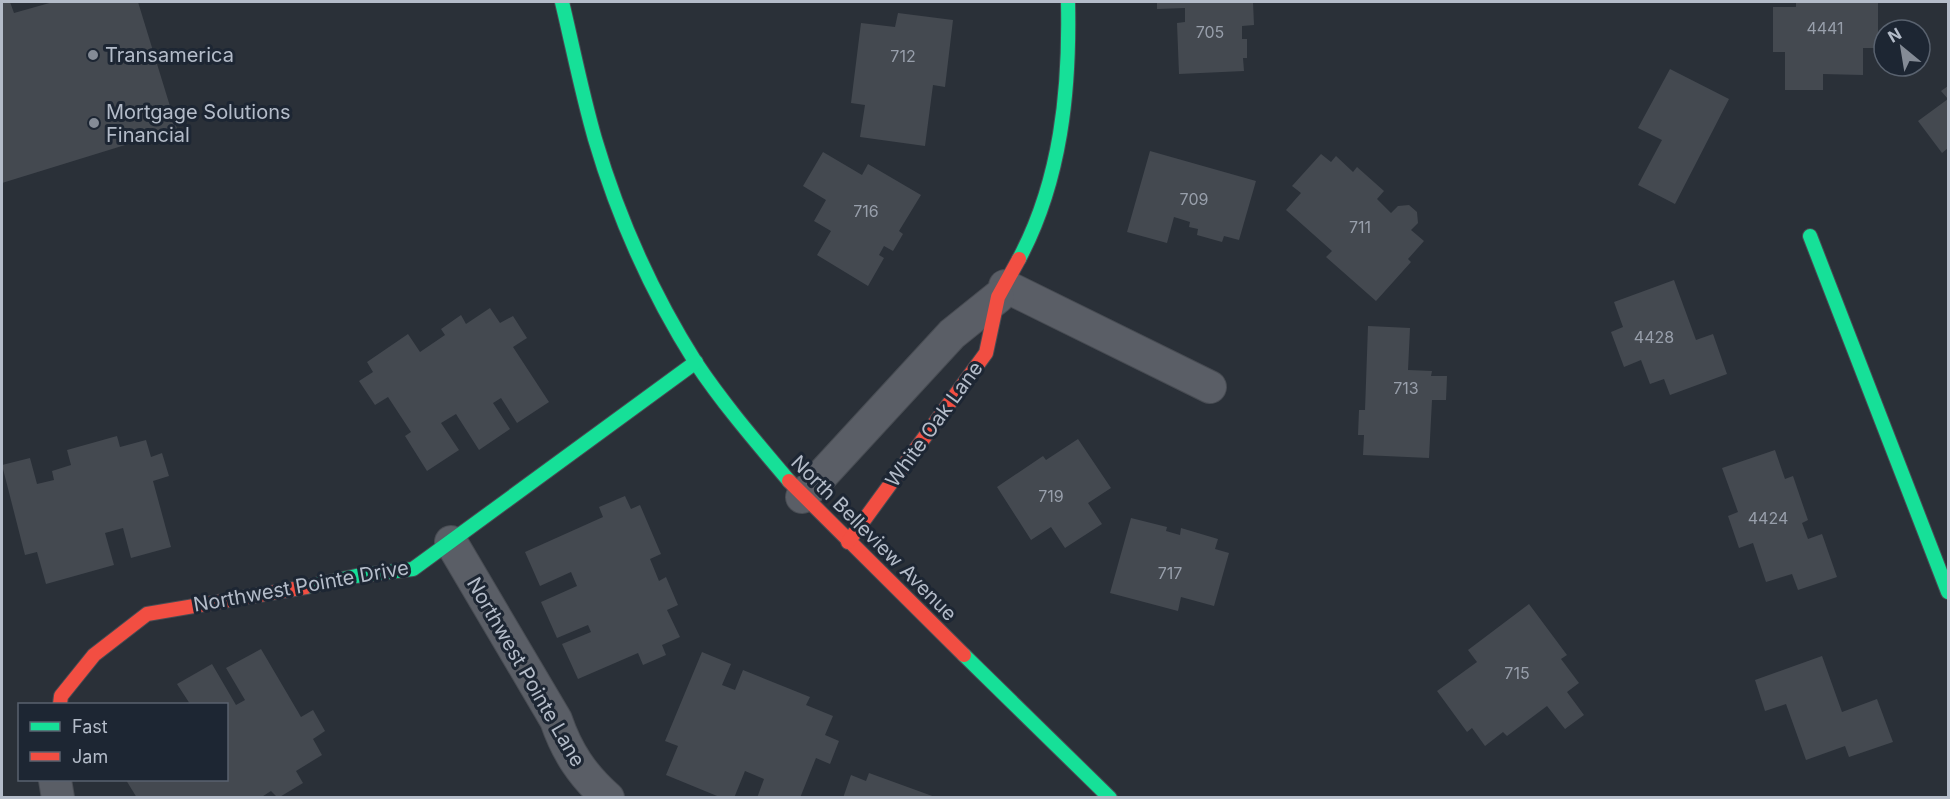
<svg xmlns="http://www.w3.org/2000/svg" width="1950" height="799" font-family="Inter,sans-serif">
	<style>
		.building { fill: #444950 }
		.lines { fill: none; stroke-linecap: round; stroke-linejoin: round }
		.street-casing { stroke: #484c53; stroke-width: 34 }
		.fast-casing { stroke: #484c53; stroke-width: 16 }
		.jam-casing { stroke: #484c53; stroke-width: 16 }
		.street { stroke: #5a5e66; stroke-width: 32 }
		.fast { stroke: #16e098; stroke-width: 14 }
		.jam { stroke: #f24e42; stroke-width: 14 }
		.poi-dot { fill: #848b96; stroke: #1d2633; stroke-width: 2 }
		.labels { text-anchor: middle; stroke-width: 6; stroke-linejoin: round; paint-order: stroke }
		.number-label { font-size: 16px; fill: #989fab }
		.poi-label { font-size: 20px; fill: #b4bcc9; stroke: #1d2633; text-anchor: start }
		.street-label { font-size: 20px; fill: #b4bcc9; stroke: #1d2633 }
	</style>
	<rect width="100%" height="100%" fill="#2a3038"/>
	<g class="building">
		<path d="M2,2h8l4,11 39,-11h85l39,127 -175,54z"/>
		<path d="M1157,2h96l1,23 -12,1v13h5v19h-4l1,13 -65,3 -2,-51 8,-1v-14l-28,1z"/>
		<path d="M1796,2h82v46h-15v27l-40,-1v16h-38v-38h-12v-45h23z"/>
		<path d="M898,13l55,7 -8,67 -12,-2 -8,61 -65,-9 5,-32 -14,-2 10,-80 34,4z"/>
		<path d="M1670,69l59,30 -54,105 -37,-19 24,-45 -24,-12z"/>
		<path d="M1948,86v62l-6,5 -24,-32 30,-22 -7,-8z"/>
		<path d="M1150,151l106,30 -17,59 -15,-4 -2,6 -25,-7 1,-6 -9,-2 1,-5 -16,-5 -7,26 -40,-11z"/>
		<path d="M823,152l39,23 6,-11 53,31 -22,36 4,3 -10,17 -9,-5 -5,9 5,3 -16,28 -51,-31 14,-24 -17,-10 12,-21 -23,-14z"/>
		<path d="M1321,154l10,8 5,-6 17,16 4,-5 27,24 -7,8 14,14 7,-7 11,-1 8,7 1,11 -7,7 13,11 -16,18 3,3 -35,39 -50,-44 6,-6 -46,-41 15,-17 -9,-7z"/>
		<path d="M1674,280l22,60 17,-6 14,40 -57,21 -6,-16 -14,5 -9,-24 -17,7 -13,-35 12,-5 -9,-25z"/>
		<path d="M490,308l10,15 13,-7 14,22 -14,9 36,55 -32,21 -16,-25 -8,5 17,26 -31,21 -23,-36 -15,9 18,27 -32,21 -22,-35 6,-4 -23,-35 -13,8 -16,-24 14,-9 -6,-10 41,-28 12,18 25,-17 -4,-6 20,-14 5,9z"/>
		<path d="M1368,326l42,2 -2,42 24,1 -1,5h16l-1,24h-14l-3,58 -66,-3 1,-20h-6l1,-25h6z"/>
		<path d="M117,436l3,11 26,-7 5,17 11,-4 7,23 -16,5 18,66 -40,11 -8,-30 -18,5 9,32 -68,19 -9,-32 -12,3 -23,-90 28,-7 7,26 17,-4 -2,-9 19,-6 -4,-15z"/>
		<path d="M1078,439l33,49 -23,15 14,21 -37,24 -14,-21 -20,13 -34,-53 46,-31 3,4z"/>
		<path d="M1775,450l10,29 8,-3 15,44 -6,3 6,16 14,-5 15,43 -39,13 -6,-16 -26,8 -13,-39 -14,5 -11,-32 10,-4 -16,-44z"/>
		<path d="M625,496l6,13 9,-4 21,49 -11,5 9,22 7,-4 12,28 -11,5 13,27 -18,8 4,10 -23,10 -5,-12 -60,26 -16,-35 29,-12 -3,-7 -31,13 -16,-36 36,-16 -6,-14 -31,14 -15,-34 78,-35 -4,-10z"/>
		<path d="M1131,518l36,9 -1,4 14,4 1,-7 37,11 -3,10 14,4 -15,53 -33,-9 -3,14 -68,-18z"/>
		<path d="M1529,604l38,51 -6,4 18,24 -12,9 17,23 -19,14 -18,-23 -40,30 -4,-4 -18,14 -13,-18 -5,4 -30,-41 40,-29 -9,-12z"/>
		<path d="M261,649l40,68 12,-7 12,21 -12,8 9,16 -26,16 7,12 -25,15 -7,-7 -11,7h-123l-11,-18h100v-76h-36l-13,-20 35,-20 24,41 9,-5 -19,-32z"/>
		<path d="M702,652l29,12 -9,21 13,5 8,-20 67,27 -4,8 27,11 -8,19 14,6 -9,23 -14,-6 -16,40h-43l7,-19 -19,-8 -11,27h-12l-56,-23 12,-29 -13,-5z"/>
		<path d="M1822,656l20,56 35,-13 16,43 -44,15 -4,-11 -39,14 -20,-56 -21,7 -10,-31z"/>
		<path d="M869,773l66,24v1h-92l8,-23 15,6z"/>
	</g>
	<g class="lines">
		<defs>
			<g id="street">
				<path d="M1005,286l205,101"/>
				<path d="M802,497l150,-163 46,-37"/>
				<path d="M451,542l105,178c11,32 26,55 52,78"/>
				<path d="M55,780l3,18"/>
			</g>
			<g id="fast">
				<path d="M562,2c11,46 20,92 33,137 23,78 58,156 101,224 28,42 61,80 93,118"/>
				<path d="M1810,236l138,356"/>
				<path d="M1019,259c42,-79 51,-169 49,-257"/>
				<path d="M306,587l50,-11 57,-7 283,-207"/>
				<path d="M964,655l146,143"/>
			</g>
			<g id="jam">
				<path d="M789,481l175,174"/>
				<path d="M848,542l138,-189 12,-56 21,-38"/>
				<path d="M60,704l1,-8 33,-41 53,-41 159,-27"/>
			</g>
		</defs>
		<use href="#street" class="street-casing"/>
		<use href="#fast" class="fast-casing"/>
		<use href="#jam" class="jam-casing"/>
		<use href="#street" class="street"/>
		<use href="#fast" class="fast"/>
		<use href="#jam" class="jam"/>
	</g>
	<g class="poi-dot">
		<circle cx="93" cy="55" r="6"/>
		<circle cx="94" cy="123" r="6"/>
	</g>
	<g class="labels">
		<g class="number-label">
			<text x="1825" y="34">4441</text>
			<text x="1210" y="38">705</text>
			<text x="903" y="62">712</text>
			<text x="1194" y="205">709</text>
			<text x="866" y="217">716</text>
			<text x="1360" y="233">711</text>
			<text x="1654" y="343">4428</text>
			<text x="1406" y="394">713</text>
			<text x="1051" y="502">719</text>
			<text x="1768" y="524">4424</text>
			<text x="1170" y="579">717</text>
			<text x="1517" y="679">715</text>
		</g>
		<g class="poi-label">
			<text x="105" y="62">Transamerica</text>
			<text x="106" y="119">Mortgage Solutions<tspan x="106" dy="23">Financial</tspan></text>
		</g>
		<g class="street-label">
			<text transform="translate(934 424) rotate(-54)" y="7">White Oak Lane</text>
			<text transform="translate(874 538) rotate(45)" y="7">North Belleview Avenue</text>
			<text transform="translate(301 586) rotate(-10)" y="7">Northwest Pointe Drive</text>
			<text transform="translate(526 672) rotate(60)" y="7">Northwest Pointe Lane</text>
		</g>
	</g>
	<rect width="1950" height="799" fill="none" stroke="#b4bcc9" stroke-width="6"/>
	<rect x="18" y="703" width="210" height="78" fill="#1d2633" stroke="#59626f" stroke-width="1.5"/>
	<rect x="30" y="722" width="30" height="9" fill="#16e098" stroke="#59626f" stroke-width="1.5"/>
	<text x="72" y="733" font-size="18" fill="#b4bcc9">Fast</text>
	<rect x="30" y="752" width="30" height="9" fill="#f24e42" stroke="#59626f" stroke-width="1.5"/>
	<text x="72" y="763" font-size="18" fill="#b4bcc9">Jam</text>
	<g transform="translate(1902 48) rotate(330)"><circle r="28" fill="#1d2633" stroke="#59626f" stroke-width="1.5"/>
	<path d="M0-4.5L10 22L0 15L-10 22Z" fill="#848b96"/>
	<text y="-9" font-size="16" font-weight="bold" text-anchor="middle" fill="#b4bcc9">N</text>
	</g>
</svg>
